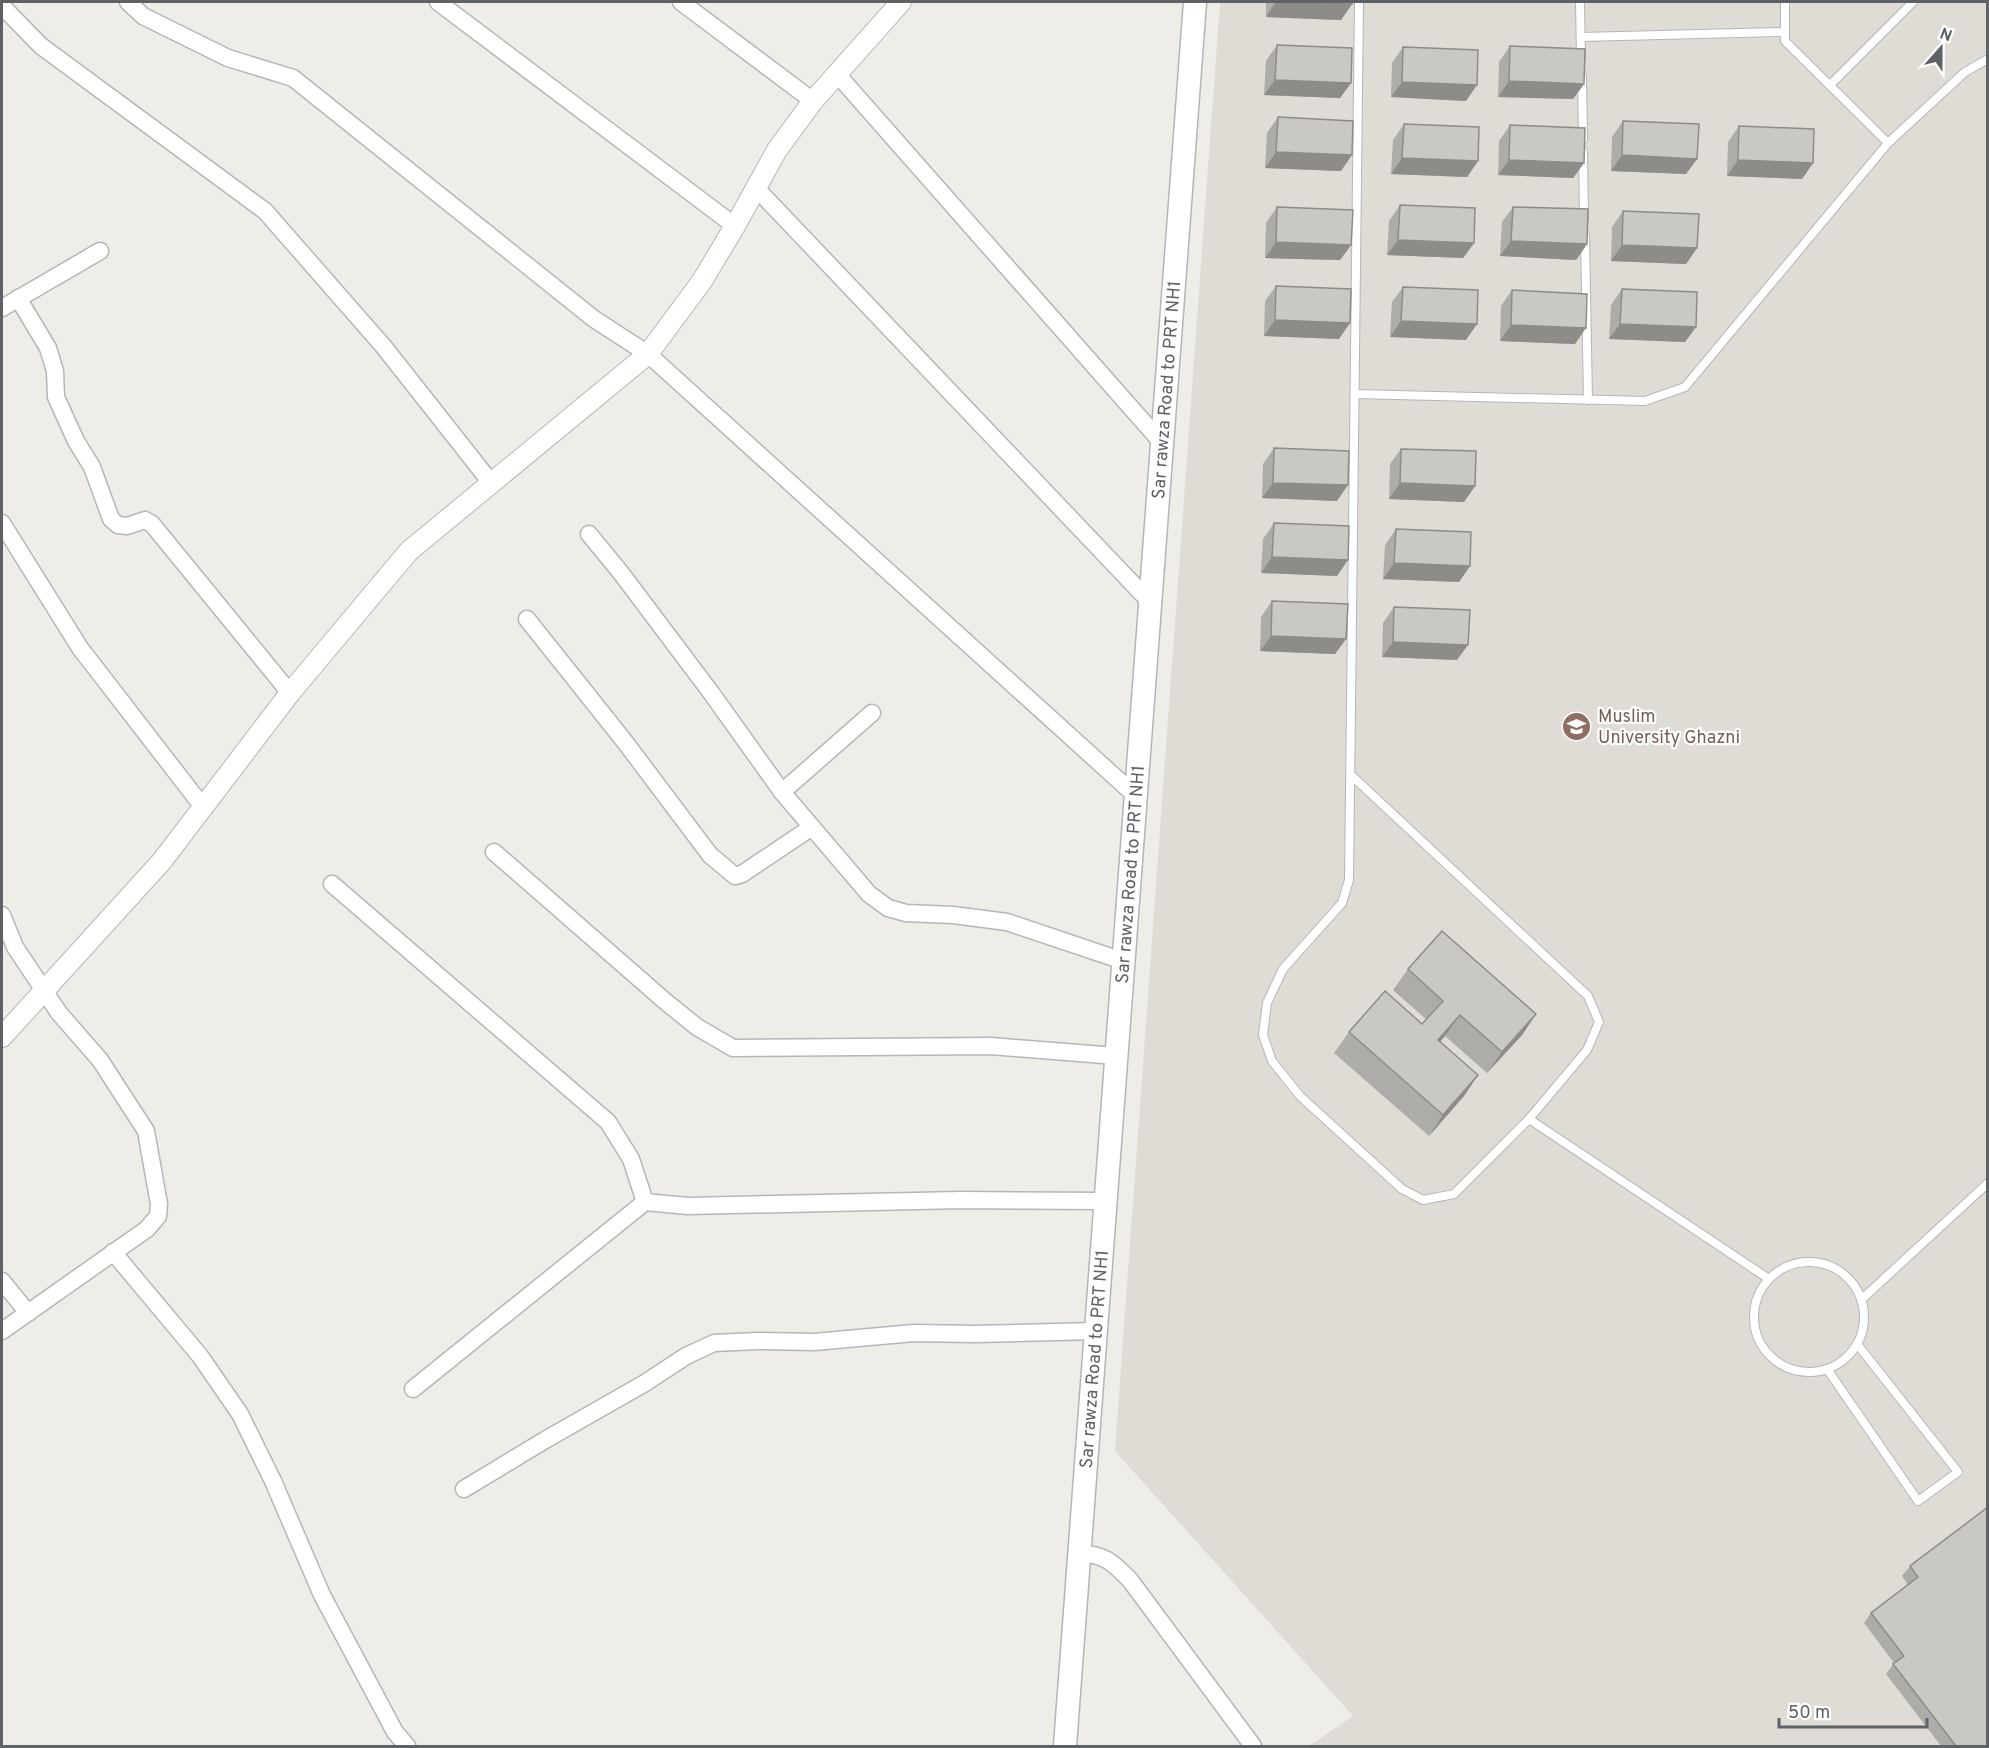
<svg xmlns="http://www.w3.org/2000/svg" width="1989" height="1748" font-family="Overpass,sans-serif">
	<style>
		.education { fill: #dedcd5 }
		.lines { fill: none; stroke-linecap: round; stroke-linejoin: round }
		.service-casing { stroke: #b4b6ba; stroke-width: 10 }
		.minor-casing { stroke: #b4b6ba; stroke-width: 19 }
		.tertiary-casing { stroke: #b4b6ba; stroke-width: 22 }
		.secondary-casing { stroke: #b3b5b9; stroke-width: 25 }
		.service { stroke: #fff; stroke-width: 8 }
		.minor { stroke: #fff; stroke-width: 16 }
		.tertiary { stroke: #fff; stroke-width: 20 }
		.secondary { stroke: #fff; stroke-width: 22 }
		.wall { fill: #aeaca8 }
		.shaded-wall { fill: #8d8c88 }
		.building { fill: #cac8c3; stroke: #8d8c88; stroke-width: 1.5 }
		.labels { text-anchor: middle; stroke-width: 4.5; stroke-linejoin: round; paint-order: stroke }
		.street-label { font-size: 18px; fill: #5e6165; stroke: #fff }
		.education-label { font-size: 18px; fill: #785e54; stroke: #fff; text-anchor: start }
	</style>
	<rect width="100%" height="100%" fill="#eeede7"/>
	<path class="education" d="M1220,2h767v1744h-678l44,-30 -238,-265z"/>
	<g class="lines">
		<defs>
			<g id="service">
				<path d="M1359,2l-10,878 -7,23 -59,66 -16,34 -4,32 9,26 28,35 102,93 21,11 31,-6 75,-75"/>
				<path d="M1580,2l1,56"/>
				<path d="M1785,2v39l103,102 77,-71 23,-13"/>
				<path d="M1581,37l204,-5"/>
				<path d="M1582,77l1,62"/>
				<path d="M1830,85l83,-83"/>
				<path d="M1583,152l1,68"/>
				<path d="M1585,236l3,164"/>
				<path d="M1355,394l290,7 40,-14 203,-244"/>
				<path d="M1351,775l237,221 11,26 -12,28 -58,69 240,160"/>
				<circle cx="1809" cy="1317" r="55"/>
				<path d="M1861,1300l127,-117"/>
				<path d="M1827,1369l91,132 40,-29 -101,-128"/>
			</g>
			<g id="minor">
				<path d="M128,2l15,14 85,42 65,20 301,241 54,35 488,442"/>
				<path d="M438,2l297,224"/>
				<path d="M681,2l132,99"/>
				<path d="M2,6l39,40 224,165 119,136 108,137"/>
				<path d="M837,74l325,369"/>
				<path d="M756,188l394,414"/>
				<path d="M18,298l30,50 7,23 1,26 20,44 16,26 19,52 7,6 9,1 18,-6 7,4 138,169"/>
				<path d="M2,308l98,-57"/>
				<path d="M2,523l78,125 123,159"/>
				<path d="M589,534l32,39 91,121 70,98 87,102 19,14 18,5 47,2 54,7 116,39"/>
				<path d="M527,619l98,123 85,113 25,21 7,-2 70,-47"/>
				<path d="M782,792l90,-79"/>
				<path d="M494,852l172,150 31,25 36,21 258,-2 125,10"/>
				<path d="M332,884l276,238 23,37 14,43 43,4 273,-6 145,1"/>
				<path d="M2,915l13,32 44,66 41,47 46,71 13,73 -1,12 -11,13 -145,102"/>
				<path d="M113,1252l87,104 40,58 33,67 49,114 73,137 12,14"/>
				<path d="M2,1281l26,32"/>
				<path d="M413,1389l232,-187"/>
				<path d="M464,1489l81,-49 100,-57 41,-27 28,-13 43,-2 57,1 100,-9 61,1 121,-3"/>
				<path d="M1079,1553c27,2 33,9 51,27l123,166"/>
			</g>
			<path id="tertiary" d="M2,1037l160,-176 128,-168 119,-142 239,-197 54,-73 33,-55 42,-76 36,-49 88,-99"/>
			<g id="secondary">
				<path id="s1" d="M1065,1746l130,-1744"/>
			</g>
		</defs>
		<use href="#service" class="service-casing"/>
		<use href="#minor" class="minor-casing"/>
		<use href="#tertiary" class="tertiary-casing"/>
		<use href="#secondary" class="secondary-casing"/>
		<use href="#service" class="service"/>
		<use href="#minor" class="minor"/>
		<use href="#tertiary" class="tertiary"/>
		<use href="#secondary" class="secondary"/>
	</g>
	<g class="wall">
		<path d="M1266,2h86v2l-11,16 -75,-3z"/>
		<path d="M1277,45l74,38 -11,15 -76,-3 2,-34z"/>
		<path d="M1510,46l74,38 -11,15 -75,-2 1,-35z"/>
		<path d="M1403,47l63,54 -75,-4 1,-34z"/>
		<path d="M1278,117l63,54 -76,-3 2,-35z"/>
		<path d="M1623,121l74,38 -11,15 -75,-3 1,-34z"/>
		<path d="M1404,124l74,37 -11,16 -76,-3 2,-34z"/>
		<path d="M1510,125l74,38 -11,15 -75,-3 1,-34z"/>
		<path d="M1739,126l74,37 -11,16 -75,-3 1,-34z"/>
		<path d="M1400,205l74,38 -11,15 -76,-3 2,-34z"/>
		<path d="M1277,207l74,38 -11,15 -75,-2 1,-35z"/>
		<path d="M1513,207l74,37 -11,16 -76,-4 2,-34z"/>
		<path d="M1623,211l74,37 -11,16 -75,-3 1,-34z"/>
		<path d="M1276,286l63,53 -75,-3 1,-35z"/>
		<path d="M1403,287l63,53 -76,-3 2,-35z"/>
		<path d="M1622,289l74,38 -11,15 -76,-3 2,-34z"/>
		<path d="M1512,290l63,54 -75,-3 1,-35z"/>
		<path d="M1274,448l63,53 -75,-3 1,-34z"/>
		<path d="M1401,449l74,37 -11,16 -75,-3 1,-35z"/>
		<path d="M1274,523l63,53 -76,-3 2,-34z"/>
		<path d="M1396,529l74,37 -11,16 -76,-3 2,-34z"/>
		<path d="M1272,601l74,38 -11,15 -75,-3 1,-34z"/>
		<path d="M1394,607l63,53 -75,-3 1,-34z"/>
		<path d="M1408,969l128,45 -14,21 -35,38 -42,-37 -5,6 38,33 -14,21 -35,40 -95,-83 15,-21 73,-8 5,-4 -34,-30z"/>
		<path d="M1988,1507v239h-47l-55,-72 8,-11 -30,-40 7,-10 37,-28 -6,-9 8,-10z"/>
	</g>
	<g class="shaded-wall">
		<path d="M1276,2h13l63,2 -11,16 -75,-3z"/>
		<path d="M1275,80l76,3 -11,15 -76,-3z"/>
		<path d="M1509,81l75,3 -11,15 -75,-2z"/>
		<path d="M1402,82l75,3 -11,16 -75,-4z"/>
		<path d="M1276,152l76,3 -11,16 -76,-3z"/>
		<path d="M1622,155l75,4 -11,15 -75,-3z"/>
		<path d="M1402,158l76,3 -11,16 -76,-3z"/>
		<path d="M1509,160l75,3 -11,15 -75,-3z"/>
		<path d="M1738,160l75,3 -11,16 -75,-3z"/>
		<path d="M1398,240l76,3 -11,15 -76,-3z"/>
		<path d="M1511,241l76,3 -11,16 -76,-4z"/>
		<path d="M1276,242l75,3 -11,15 -75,-2z"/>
		<path d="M1622,245l75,3 -11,16 -75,-3z"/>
		<path d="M1275,320l75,3 -11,16 -75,-3z"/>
		<path d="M1401,321l76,3 -11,16 -76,-3z"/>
		<path d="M1620,324l76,3 -11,15 -76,-3z"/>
		<path d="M1511,325l75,3 -11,16 -75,-3z"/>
		<path d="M1273,483l75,2 -11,16 -75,-3z"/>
		<path d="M1400,483l75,3 -11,16 -75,-3z"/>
		<path d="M1272,557l76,3 -11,16 -76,-3z"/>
		<path d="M1394,563l76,3 -11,16 -76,-3z"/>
		<path d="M1271,636l75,3 -11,15 -75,-3z"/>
		<path d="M1393,642l75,3 -11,15 -75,-3z"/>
		<path d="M1536,1014l-14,21 -35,38 15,-21z"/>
		<path d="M1460,1015l-15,21 -22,25 15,-21z"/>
		<path d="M1478,1075l-14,21 -35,40 14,-21z"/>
	</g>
	<g class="building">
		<path d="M1289,2h63v2z"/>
		<path d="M1277,45l75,3 -1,35 -76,-3z"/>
		<path d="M1510,46l75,3 -1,35 -75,-3z"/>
		<path d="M1403,47l75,3 -1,35 -75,-3z"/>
		<path d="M1278,117l75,4 -1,34 -76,-3z"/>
		<path d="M1623,121l76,3 -2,35 -75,-4z"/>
		<path d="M1404,124l75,3 -1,34 -76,-3z"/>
		<path d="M1510,125l75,3 -1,35 -75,-3z"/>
		<path d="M1739,126l75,3 -1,34 -75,-3z"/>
		<path d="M1400,205l75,3 -1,35 -76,-3z"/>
		<path d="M1277,207l76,3 -2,35 -75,-3z"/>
		<path d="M1513,207l75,2 -1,35 -76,-3z"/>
		<path d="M1623,211l76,3 -2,34 -75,-3z"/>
		<path d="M1276,286l75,3 -1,34 -75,-3z"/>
		<path d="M1403,287l75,3 -1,34 -76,-3z"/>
		<path d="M1622,289l75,3 -1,35 -76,-3z"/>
		<path d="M1512,290l75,4 -1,34 -75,-3z"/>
		<path d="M1274,448l75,3 -1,34 -75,-2z"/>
		<path d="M1401,449l75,2 -1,35 -75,-3z"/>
		<path d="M1274,523l75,3 -1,34 -76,-3z"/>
		<path d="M1396,529l75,3 -1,34 -76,-3z"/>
		<path d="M1272,601l76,3 -2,35 -75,-3z"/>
		<path d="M1394,607l76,3 -2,35 -75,-3z"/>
		<path d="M1442,931l94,83 -34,38 -42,-37 -22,25 40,35 -35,40 -94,-83 36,-41 37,33 21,-23 -35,-32z"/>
		<path d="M1988,1507v239h-32l-63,-82 11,-8 -33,-43 47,-36 -8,-11z"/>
	</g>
	<defs>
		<symbol id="university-disc" viewBox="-11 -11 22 22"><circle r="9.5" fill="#8d6e63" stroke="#fff"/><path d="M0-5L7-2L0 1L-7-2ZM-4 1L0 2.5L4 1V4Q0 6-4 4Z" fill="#fff"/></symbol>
	</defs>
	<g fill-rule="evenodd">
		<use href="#university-disc" x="1560" y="710" width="33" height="33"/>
	</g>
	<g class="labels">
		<g class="street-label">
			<text dy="6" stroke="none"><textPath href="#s1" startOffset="1360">Sar rawza Road to PRT NH1</textPath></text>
			<text dy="6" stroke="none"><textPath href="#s1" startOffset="874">Sar rawza Road to PRT NH1</textPath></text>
			<text dy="6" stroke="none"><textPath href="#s1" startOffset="388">Sar rawza Road to PRT NH1</textPath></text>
		</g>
		<g class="education-label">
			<text x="1598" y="722">Muslim<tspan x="1598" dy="21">University Ghazni</tspan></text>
		</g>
	</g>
	<rect width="1989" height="1748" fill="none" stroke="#5e6165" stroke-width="6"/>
	<g transform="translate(1941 48) rotate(21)" stroke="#ffffff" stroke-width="4.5" paint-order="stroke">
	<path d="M0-4.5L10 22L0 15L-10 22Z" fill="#5e6165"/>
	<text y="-9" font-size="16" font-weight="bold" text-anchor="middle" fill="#5e6165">N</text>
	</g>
	<path d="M1779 1718v9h148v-9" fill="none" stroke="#5e6165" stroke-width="3"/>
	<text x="1788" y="1718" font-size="18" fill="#5e6165" stroke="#ffffff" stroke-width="4.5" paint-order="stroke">50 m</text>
</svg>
